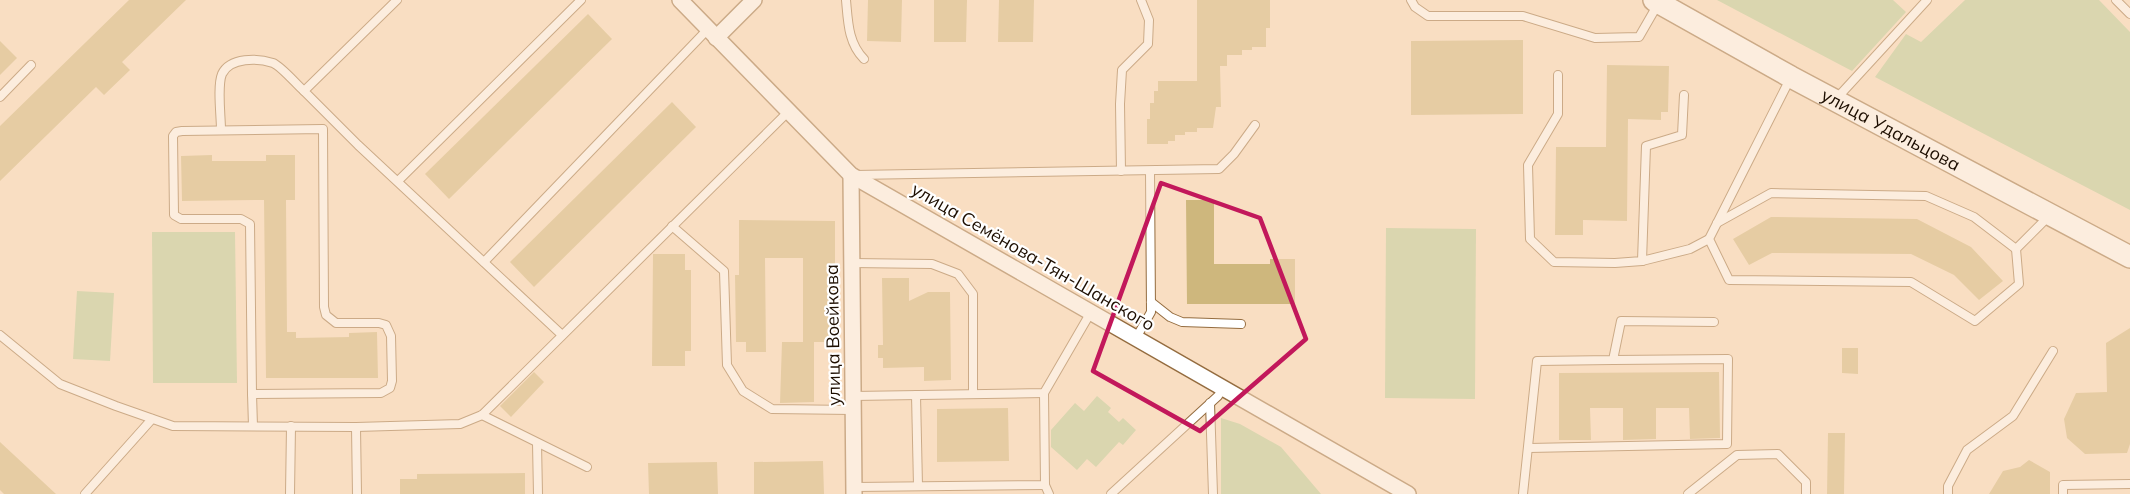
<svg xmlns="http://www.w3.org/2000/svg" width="2130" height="494" font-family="Mulish,sans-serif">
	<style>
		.green { fill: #b3cc97 }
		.building { fill: #ceb77d }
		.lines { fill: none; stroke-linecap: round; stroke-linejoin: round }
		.lane-casing { stroke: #946c3f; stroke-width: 10 }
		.street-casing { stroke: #946c3f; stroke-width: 18 }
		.secondary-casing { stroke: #946c3f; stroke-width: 24 }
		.lane { stroke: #fff; stroke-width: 8 }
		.street { stroke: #fff; stroke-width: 15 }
		.secondary { stroke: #fff; stroke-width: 21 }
		.marked { fill: none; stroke: #c2185b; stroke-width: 4.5; stroke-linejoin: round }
		.labels { text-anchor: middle; stroke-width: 4.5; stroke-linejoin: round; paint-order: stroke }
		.street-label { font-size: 18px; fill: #1d0e00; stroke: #fff }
	</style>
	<rect width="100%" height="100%" fill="#f9dec2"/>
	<g class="green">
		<path d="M1717,0h176l13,12 -54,59z"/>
		<path d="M1965,0h134l31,32v178l-255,-133 31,-43 15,8z"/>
		<path d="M1386,228l90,1 -1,170 -90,-1z"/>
		<path d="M152,232h83l2,151h-84z"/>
		<path d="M77,291l37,2 -4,68 -37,-2z"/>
		<path d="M1097,396l14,12 -3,4 11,10 4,-4 13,12 -13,15 -4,-3 -23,25 -9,-8 -10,11 -26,-23v-17l24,-27 9,8z"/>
		<path d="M1221,418l19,6 41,23 40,47h-100z"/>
	</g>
	<g class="building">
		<path d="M129,0h57l-64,62 8,8 -26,25 -8,-8 -96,94v-55z"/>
		<path d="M868,0h34l-1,42 -34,-1z"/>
		<path d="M934,0h33l-1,42h-32z"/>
		<path d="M999,0h35l-1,42h-35z"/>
		<path d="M1197,0h73v28h-4v19h-14v3h-10v5h-15v11h-7l1,41h-5l-3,21h-16v4h-12v3h-10v6h-7v3h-21v-25h3v-16h4v-12h4v-10h39z"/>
		<path d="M588,14l24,25 -163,160 -24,-25z"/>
		<path d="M1523,40v74l-112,1v-74z"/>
		<path d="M0,41l17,17 -17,17z"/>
		<path d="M1607,65l62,1 -1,46h-7v8l-33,-1 -1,102 -44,-1v15h-28l1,-88h50z"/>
		<path d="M672,102l24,25 -162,160 -24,-25z"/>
		<path d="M212,155v6h54v-6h29v45h-9l1,132h9v6l53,-1v-4l28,-1 1,46h-112l-2,-178 -82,1 -1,-45z"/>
		<path d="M1186,200h28v64h56v-5h25v45h-108z"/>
		<path d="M1771,217l146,2 54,28 32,34 -24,19 -25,-25 -43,-21 -139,-1 -23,12 -16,-26z"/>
		<path d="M739,220l96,1v121h-32v-84h-38l1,94h-20v-10h-10l-1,-67h4z"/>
		<path d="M653,254h32v16h6v81h-6v15h-33z"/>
		<path d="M882,278h27v23l19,-9h22l1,88 -27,1v-14l-41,1v-10h-5v-13h5z"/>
		<path d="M2130,328v116l-3,9 -42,1 -18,-16 -3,-19 12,-26 31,-1 -1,-49z"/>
		<path d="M782,342h32v60l-34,1z"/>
		<path d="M1842,348h16v26l-16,-1z"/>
		<path d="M534,372l10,10 -33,35 -11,-11z"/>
		<path d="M1719,372l1,66 -30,1 -1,-31h-33v31l-33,1v-32h-33l1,32h-32v-67z"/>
		<path d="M1008,408l1,53 -72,1v-53z"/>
		<path d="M1828,433h17l-1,61h-17z"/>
		<path d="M0,442l56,52h-52l-4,-4z"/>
		<path d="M2029,460l21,12v22h-61l14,-23 17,-4z"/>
		<path d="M823,461l1,33h-70v-32z"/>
		<path d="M717,462l1,32h-69l-1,-31z"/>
		<path d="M525,473v21h-125v-15h17v-5z"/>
	</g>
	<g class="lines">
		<defs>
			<g id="lane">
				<path d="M397,0l-93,91 54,54 204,190"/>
				<path d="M846,0c2,21 2,43 18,59"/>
				<path d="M1411,0l4,7 13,9h95l72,22 44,-1 19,-33"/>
				<path d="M2116,0l14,14"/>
				<path d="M1558,75v39l-30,51 2,74 24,23 61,1 27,-2 4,-115 36,-11 2,-40"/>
				<path d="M1791,77l-82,162 20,41 182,2 64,39 44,-37 -3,-35 33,-33"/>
				<path d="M0,97l31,-32"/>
				<path d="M1837,98l90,-98"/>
				<path d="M323,129l1,178 2,8 10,8h43l7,2 5,11 1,45 -2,7 -9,5 -129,1 -2,-170 -9,-5h-60l-7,-4 -1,-79 3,-4 6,-1z"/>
				<path d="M221,130c0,-14 -4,-44 1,-56 8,-17 36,-16 51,-11 8,3 24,22 31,28"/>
				<path d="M1121,171l-1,-67 2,-34 26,-26 1,-24 -8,-20"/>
				<path d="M855,175l364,-6 15,-15 21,-29"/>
				<path d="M398,181l183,-181"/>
				<path d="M1717,223l54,-30 155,3 48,21 42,32"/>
				<path d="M672,226l52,45 3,94 16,26 29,18 81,1"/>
				<path d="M1642,261l48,-12 19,-10"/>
				<path d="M484,262l224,-233"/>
				<path d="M852,263l80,1 26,10 15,20v100"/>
				<path d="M1151,302l19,15 12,5 59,2"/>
				<path d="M0,335l60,49 56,22 57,20 183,1 104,-3 22,-9 307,-304"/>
				<path d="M1136,338l15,-26 -1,-141"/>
				<path d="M252,394l1,32"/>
				<path d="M916,395l2,91"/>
				<path d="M853,396l191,-3 47,-81"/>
				<path d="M1210,403l3,91"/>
				<path d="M482,415l105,52"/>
				<path d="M356,427l1,67"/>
				<path d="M537,443l1,51"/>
				<path d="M1529,448l198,-4 1,-85 -115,1"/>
				<path d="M1045,485l4,9"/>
				<path d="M854,487l191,-2 -1,-92"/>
				<path d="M85,494l67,-75"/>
				<path d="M290,494l1,-68"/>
				<path d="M1111,494l107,-98 5,-8"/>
				<path d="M1523,494l14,-133 76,-1 8,-39 93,1"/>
				<path d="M1688,494l49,-39 41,-1 28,28v12"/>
				<path d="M1948,494v-8l19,-36 46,-34 40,-65"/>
				<path d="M2063,494v-9l67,-1"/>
			</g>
			<g id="street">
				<path d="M680,0l171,175 557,319"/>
				<path d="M716,38l38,-38"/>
				<path d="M851,175l3,319"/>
			</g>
			<g id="secondary">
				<path id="s1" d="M1654,0l137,77 339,180"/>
			</g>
		</defs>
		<use href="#lane" class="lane-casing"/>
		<use href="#street" class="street-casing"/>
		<use href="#secondary" class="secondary-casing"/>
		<use href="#lane" class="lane"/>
		<use href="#street" class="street"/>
		<use href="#secondary" class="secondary"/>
	</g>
	<path d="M0 0H2130V494H0ZM1161,183l99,35 46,121 -106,92 -107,-60z" fill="#f9dec2" fill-opacity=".55" fill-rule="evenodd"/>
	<path class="marked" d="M1161,183l99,35 46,121 -106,92 -107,-60z"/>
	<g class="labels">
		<g class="street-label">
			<text dy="6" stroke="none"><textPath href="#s1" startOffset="270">улица Удальцова</textPath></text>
			<text transform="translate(1033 257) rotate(30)" y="6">улица Семёнова-Тян-Шанского</text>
			<text transform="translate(833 335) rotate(-91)" y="6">улица Воейкова</text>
		</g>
	</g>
</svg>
